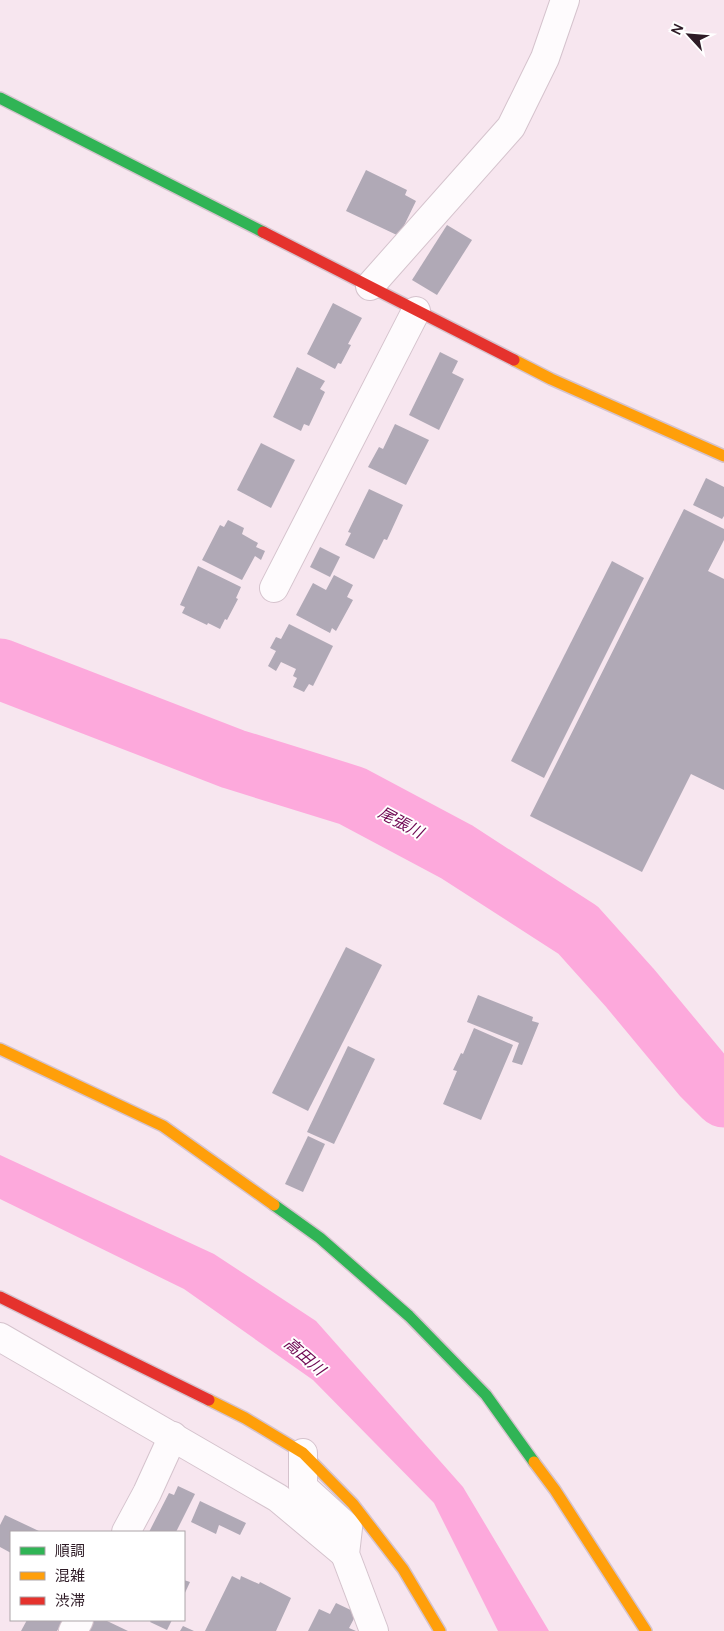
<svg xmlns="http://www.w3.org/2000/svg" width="724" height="1631" font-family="Manrope,'Noto Sans JP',sans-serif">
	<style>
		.water { fill: #fda9dc }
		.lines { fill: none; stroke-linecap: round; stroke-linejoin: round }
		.river { stroke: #fda9dc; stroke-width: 61 }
		.building { fill: #b0a9b6 }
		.street-casing { stroke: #d5c3cd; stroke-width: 30 }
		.fast-casing { stroke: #d5c3cd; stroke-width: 14 }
		.slow-casing { stroke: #d5c3cd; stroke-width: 14 }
		.jam-casing { stroke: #d5c3cd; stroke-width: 14 }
		.street { stroke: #fefbfd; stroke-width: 28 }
		.fast { stroke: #30b455; stroke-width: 11 }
		.slow { stroke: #ff9f0a; stroke-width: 11 }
		.jam { stroke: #e5322d; stroke-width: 11 }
		.labels { text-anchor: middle; stroke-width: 4; stroke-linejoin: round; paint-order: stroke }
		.water-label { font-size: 16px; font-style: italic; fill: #6f0752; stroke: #fff }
	</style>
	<rect width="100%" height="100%" fill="#f7e6ef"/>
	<path class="water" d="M0,1155l214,99 102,67 147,166 86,144h-51l-64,-128 -121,-123 -129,-91 -184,-90z"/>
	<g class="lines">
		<path class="river" d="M0,669l233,90 119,37 105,56 121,78 52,58 73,88 21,21"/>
	</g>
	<g class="building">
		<path d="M366,170l41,20 -2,5 11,6 -17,35 -53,-25z"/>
		<path d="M447,225l25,15 -35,55 -25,-15z"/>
		<path d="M333,303l29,15 -14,26 3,1 -10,19 -3,-1 -3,6 -28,-15z"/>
		<path d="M440,352l18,9 -6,12 12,6 -25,51 -30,-15z"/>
		<path d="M297,367l28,14 -5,8 5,3 -16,34 -5,-2 -3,7 -28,-14z"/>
		<path d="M395,424l34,16 -23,45 -38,-18 11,-20 4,2z"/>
		<path d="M261,443l34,17 -24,48 -34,-18z"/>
		<path d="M706,478l18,9v29l-2,3 -29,-14z"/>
		<path d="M369,489l34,16 -16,35 -3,-1 -10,20 -29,-14 6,-12 -3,-1z"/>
		<path d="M684,509l40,20v11l-16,31 16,8v211l-33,-16 -49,98 -112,-56z"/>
		<path d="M228,520l16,8 -2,6 16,9 -2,4 9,4 -4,9 -6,-4 -13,24 -40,-20 18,-35 4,2z"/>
		<path d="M320,547l20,10 -10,20 -20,-10z"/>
		<path d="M612,561l32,17 -100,200 -33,-17z"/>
		<path d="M198,566l43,21 -5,11 2,1 -11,21 -2,-1 -5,10 -12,-6 -1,2 -25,-12 3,-6 -5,-2z"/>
		<path d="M334,575l19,10 -6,12 6,3 -17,31 -4,-3 -2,5 -34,-18 17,-32 13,7z"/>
		<path d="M289,624l44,22 -20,40 -4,-2 -5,8 -11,-5 4,-9 -4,-2 3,-7 -15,-7 -5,9 -8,-5 8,-15 -6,-3 6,-11 5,2z"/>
		<path d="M346,947l36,18 -74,146 -36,-18z"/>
		<path d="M478,995l55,22 -1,4 7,2 -17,42 -10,-3 7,-19 -52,-21z"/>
		<path d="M474,1028l39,17 -32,75 -38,-16 14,-33 -4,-1 8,-17 2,1z"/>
		<path d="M348,1046l27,13 -41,85 -27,-12z"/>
		<path d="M308,1136l17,8 -22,48 -18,-8z"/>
		<path d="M178,1486l17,8 -19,38h-27l20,-39 5,2z"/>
		<path d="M200,1501l46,22 -6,12 -21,-10 -3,9 -25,-12z"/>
		<path d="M5,1515l36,17h-30v21l-11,-6v-22z"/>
		<path d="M232,1576l8,4 1,-4 18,8 1,-2 31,16 -15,33h-71z"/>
		<path d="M184,1580l6,2 -6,13z"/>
		<path d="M336,1603l21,10 -8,15 7,3h-48l11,-22 11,5z"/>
		<path d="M27,1620h36l-6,11h-36z"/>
		<path d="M94,1620h11l23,11h-39z"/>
		<path d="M151,1620h21l-5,10 -17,-8z"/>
		<path d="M183,1626l11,5h-14z"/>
	</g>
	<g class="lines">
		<defs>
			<g id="street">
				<path d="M370,286l141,-159 34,-69 20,-58"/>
				<path d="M274,588l142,-277"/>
				<path d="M0,1337l278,161 67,56"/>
				<path d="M303,1453v34l45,41 -3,26 29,77"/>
				<path d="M126,1532l21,-39 26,-57"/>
				<path d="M73,1631l6,-11"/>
			</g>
			<g id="fast">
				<path d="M0,98l263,134"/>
				<path d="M274,1205l46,33 89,78 77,79 48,67"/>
			</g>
			<g id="slow">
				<path d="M514,360l37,19 173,77"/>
				<path d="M0,1049l163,77 111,79"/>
				<path d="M209,1400l36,18 58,35 50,51 50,65 37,62"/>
				<path d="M534,1462l21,28 91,141"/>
			</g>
			<g id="jam">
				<path d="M263,232l251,128"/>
				<path d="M0,1297l209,103"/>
			</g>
		</defs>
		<use href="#street" class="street-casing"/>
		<use href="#fast" class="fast-casing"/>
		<use href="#slow" class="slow-casing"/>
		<use href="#jam" class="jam-casing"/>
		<use href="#street" class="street"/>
		<use href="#fast" class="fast"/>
		<use href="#slow" class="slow"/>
		<use href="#jam" class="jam"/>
	</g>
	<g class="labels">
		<g class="water-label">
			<text transform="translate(401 822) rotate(28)" y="6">尾張川</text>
			<text transform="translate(305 1356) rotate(41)" y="6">高田川</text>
		</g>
	</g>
	<rect x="10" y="1531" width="175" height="90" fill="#ffffff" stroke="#aba4a8"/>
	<rect x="20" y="1547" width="25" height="8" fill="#30b455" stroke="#aba4a8"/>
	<text x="55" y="1556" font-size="15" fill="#2e1b26">順調</text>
	<rect x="20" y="1572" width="25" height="8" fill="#ff9f0a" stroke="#aba4a8"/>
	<text x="55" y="1581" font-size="15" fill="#2e1b26">混雑</text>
	<rect x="20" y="1597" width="25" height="8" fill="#e5322d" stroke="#aba4a8"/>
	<text x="55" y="1606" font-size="15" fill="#2e1b26">渋滞</text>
	<g transform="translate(689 35) rotate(296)" stroke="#ffffff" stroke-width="4" paint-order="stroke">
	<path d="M0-4L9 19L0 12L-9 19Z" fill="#2e1b26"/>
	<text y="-8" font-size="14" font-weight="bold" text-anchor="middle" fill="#2e1b26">N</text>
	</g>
</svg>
